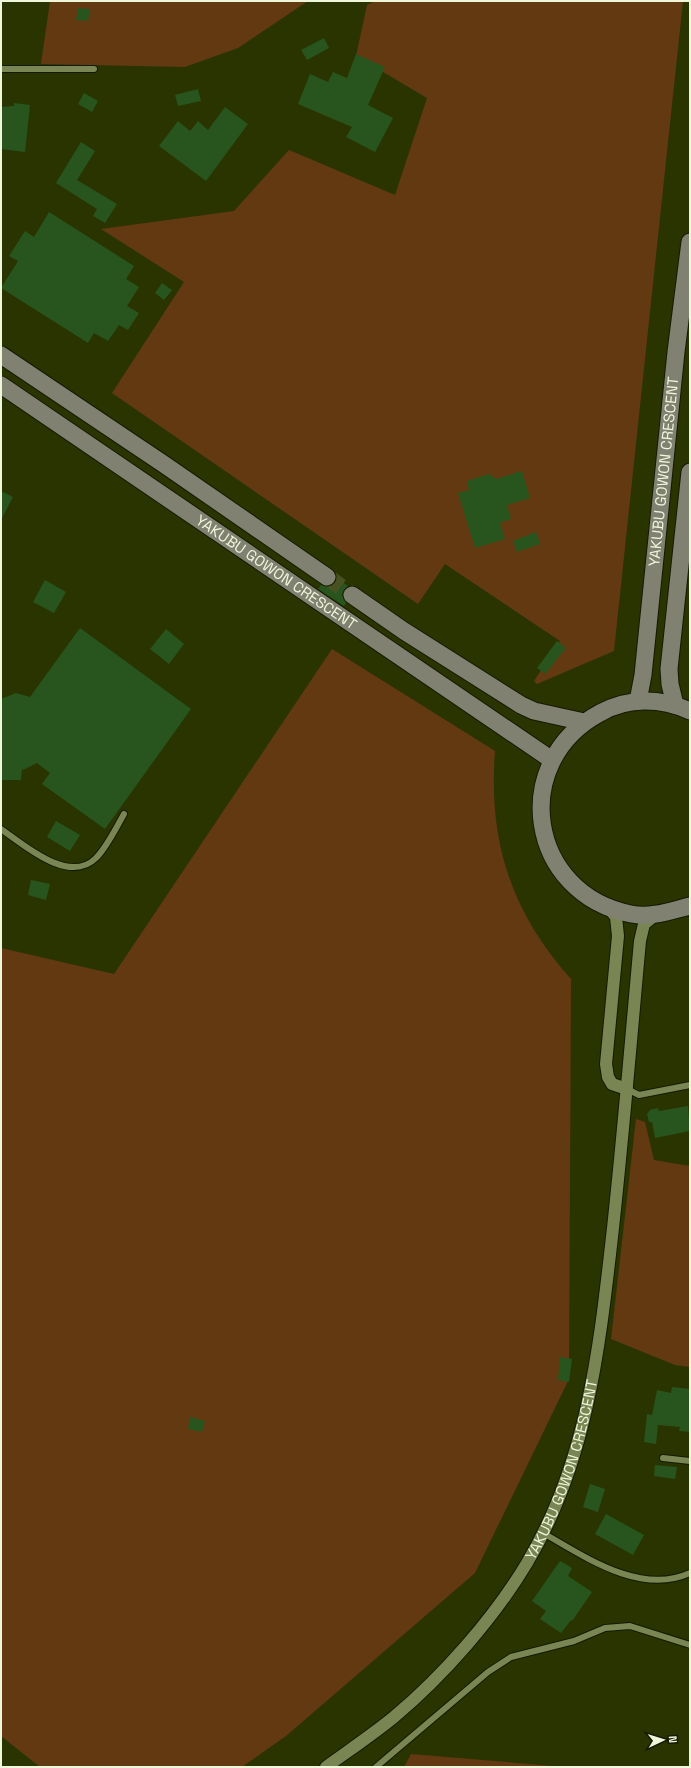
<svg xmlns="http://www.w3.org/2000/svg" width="691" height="1768" font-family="'Space Grotesk',sans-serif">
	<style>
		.green { fill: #633911 }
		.building { fill: #27551d }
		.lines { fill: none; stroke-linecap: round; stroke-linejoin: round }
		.secondary-tunnel { stroke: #485121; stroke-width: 17; stroke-dasharray: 17 8; stroke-linecap: butt }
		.lane-casing { stroke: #141a02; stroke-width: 8 }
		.street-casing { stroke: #141a02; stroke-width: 14 }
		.secondary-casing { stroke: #141a02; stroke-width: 19 }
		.lane { stroke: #798552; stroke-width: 6 }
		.street { stroke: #798552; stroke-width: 12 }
		.secondary { stroke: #808171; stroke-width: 17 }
		.labels { text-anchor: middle; stroke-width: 3; stroke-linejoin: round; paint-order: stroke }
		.street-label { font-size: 15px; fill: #eff7db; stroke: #151905 }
	</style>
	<rect width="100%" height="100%" fill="#2a3400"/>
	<g class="green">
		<path d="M50,1h258l-70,47 -53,19 -144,-3z"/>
		<path d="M375,1h308l-69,650 -77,33 -3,-3 26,-40 -115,-77 -27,40 -306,-211 72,-111 -83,-53 133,-18 55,-61 106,45 32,-97 -71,-42 11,-51z"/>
		<path d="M332,649l163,102c-7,90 16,161 76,228l-2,400 -94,194 -189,163 -44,31h-202l-39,-31v-788l113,26z"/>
		<path d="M636,1119l9,3 9,38 36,6v201l-15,-2 -64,-26z"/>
		<path d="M411,1754l154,13h-161z"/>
	</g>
	<g class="building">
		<path d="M78,8l12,1 -2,12 -12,-1z"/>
		<path d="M324,38l5,10 -22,12 -6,-10z"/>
		<path d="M356,54l29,13 -17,38 25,13 -18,34 -29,-15 6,-10 -54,-23 12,-30 18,8 5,-10 14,6z"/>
		<path d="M198,89l3,12 -23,5 -3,-11z"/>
		<path d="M84,93l14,8 -6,11 -14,-8z"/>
		<path d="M14,103l16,2 -5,47 -24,-3v-42l13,-1z"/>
		<path d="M225,107l23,17 -42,57 -47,-35 19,-25 12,10 8,-10 10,9z"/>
		<path d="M81,142l14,9 -18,29 40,24 -12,19 -12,-7 4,-7 -41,-26z"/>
		<path d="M49,212l85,54 -8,13 13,8 -12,19 12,7 -11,17 -9,-5 -11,16 -14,-8 -6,10 -87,-55 17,-27 -9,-5 16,-25 9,6z"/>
		<path d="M162,283l10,7 -8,10 -9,-7z"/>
		<path d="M522,471l8,27 -23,7 4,14 -11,4 5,16 -30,9 -17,-55 11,-3 -2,-9 22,-7 7,5z"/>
		<path d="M1,491l12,6 -12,23z"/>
		<path d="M536,532l4,12 -23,8 -4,-11z"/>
		<path d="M337,578l11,8 -6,8 4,9 -2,3 -26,-17 3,-4 6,2 5,-1z"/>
		<path d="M45,580l21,12 -12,21 -21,-11z"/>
		<path d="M80,628l111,81 -86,120 -63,-45 8,-11 -13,-10 -14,7 -1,-1 -1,11h-20v-81l15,-6 14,4z"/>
		<path d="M166,629l18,15 -15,20 -19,-15z"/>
		<path d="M557,641l9,7 -21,26 -8,-6z"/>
		<path d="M56,821l24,14 -10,16 -23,-14z"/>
		<path d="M31,880l19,4 -4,16 -18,-5z"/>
		<path d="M688,1106l2,25 -35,7 -3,-16h-3l-2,-8 3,-4 8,-2 1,3z"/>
		<path d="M560,1357l12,2 -3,23 -11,-2z"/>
		<path d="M672,1387l18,2v43l-11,-1 1,-4 -22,-2 -2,19 -12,-2 3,-28 5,1 5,-25 14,3z"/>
		<path d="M190,1417l15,4 -3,11 -14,-3z"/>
		<path d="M655,1465l22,2 -2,12 -21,-3z"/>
		<path d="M590,1484l15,5 -7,23 -15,-5z"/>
		<path d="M606,1514l38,21 -11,20 -38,-21z"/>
		<path d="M560,1561l12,7 -4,8 24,16 -20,29 -1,-1 -10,13 -21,-14 6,-8 -14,-10z"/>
	</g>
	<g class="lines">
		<path class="secondary-tunnel" d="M327,577l25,18"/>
		<defs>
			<g id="lane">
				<path d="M1,69h93"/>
				<path d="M1,829c23,16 68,56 95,29 11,-11 20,-30 28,-44"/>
				<path d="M627,1089l12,6 51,-10"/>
				<path d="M663,1458l27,3"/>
				<path d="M543,1533c41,23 97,63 147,40"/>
				<path d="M376,1767l112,-95 23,-15 63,-16 31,-13 25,-2 60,19"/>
			</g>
			<g id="street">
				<path d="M609,908l7,9 2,19 -12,128 2,13 4,7 15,5"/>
				<path id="s1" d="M326,1767c22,-16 46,-32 68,-50 49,-41 100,-99 133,-154 60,-101 72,-212 85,-326 11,-99 19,-198 28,-296l4,-17 11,-9"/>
			</g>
			<g id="secondary">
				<path d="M1,355l164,110 162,112"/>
				<path id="s2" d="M1,385l551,375"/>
				<path d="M352,595l52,36 117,74 13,6 50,11"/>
				<path id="s3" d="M638,701l5,-26 33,-323 14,-110"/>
				<path d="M675,705l-5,-21 -1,-15 21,-197"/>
				<path d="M690,711c-29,-13 -62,-14 -90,2 -92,49 -72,181 31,201 20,4 39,-3 59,-8"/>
			</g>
		</defs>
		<use href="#lane" class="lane-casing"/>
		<use href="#street" class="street-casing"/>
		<use href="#secondary" class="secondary-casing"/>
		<use href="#lane" class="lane"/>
		<use href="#street" class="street"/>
		<use href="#secondary" class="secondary"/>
	</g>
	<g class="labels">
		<g class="street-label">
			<text dy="5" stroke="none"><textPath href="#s3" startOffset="231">YAKUBU GOWON CRESCENT</textPath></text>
			<text dy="5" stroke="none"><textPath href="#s2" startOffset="333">YAKUBU GOWON CRESCENT</textPath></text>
			<text dy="5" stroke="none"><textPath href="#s1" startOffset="389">YAKUBU GOWON CRESCENT</textPath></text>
		</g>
	</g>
	<rect width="691" height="1768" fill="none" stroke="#eff7db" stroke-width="4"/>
	<g transform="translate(663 1740) rotate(86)" stroke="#151905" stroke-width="3" paint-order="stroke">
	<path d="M0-3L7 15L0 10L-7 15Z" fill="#eff7db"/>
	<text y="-6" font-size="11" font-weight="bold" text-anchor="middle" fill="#eff7db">N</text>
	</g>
</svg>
